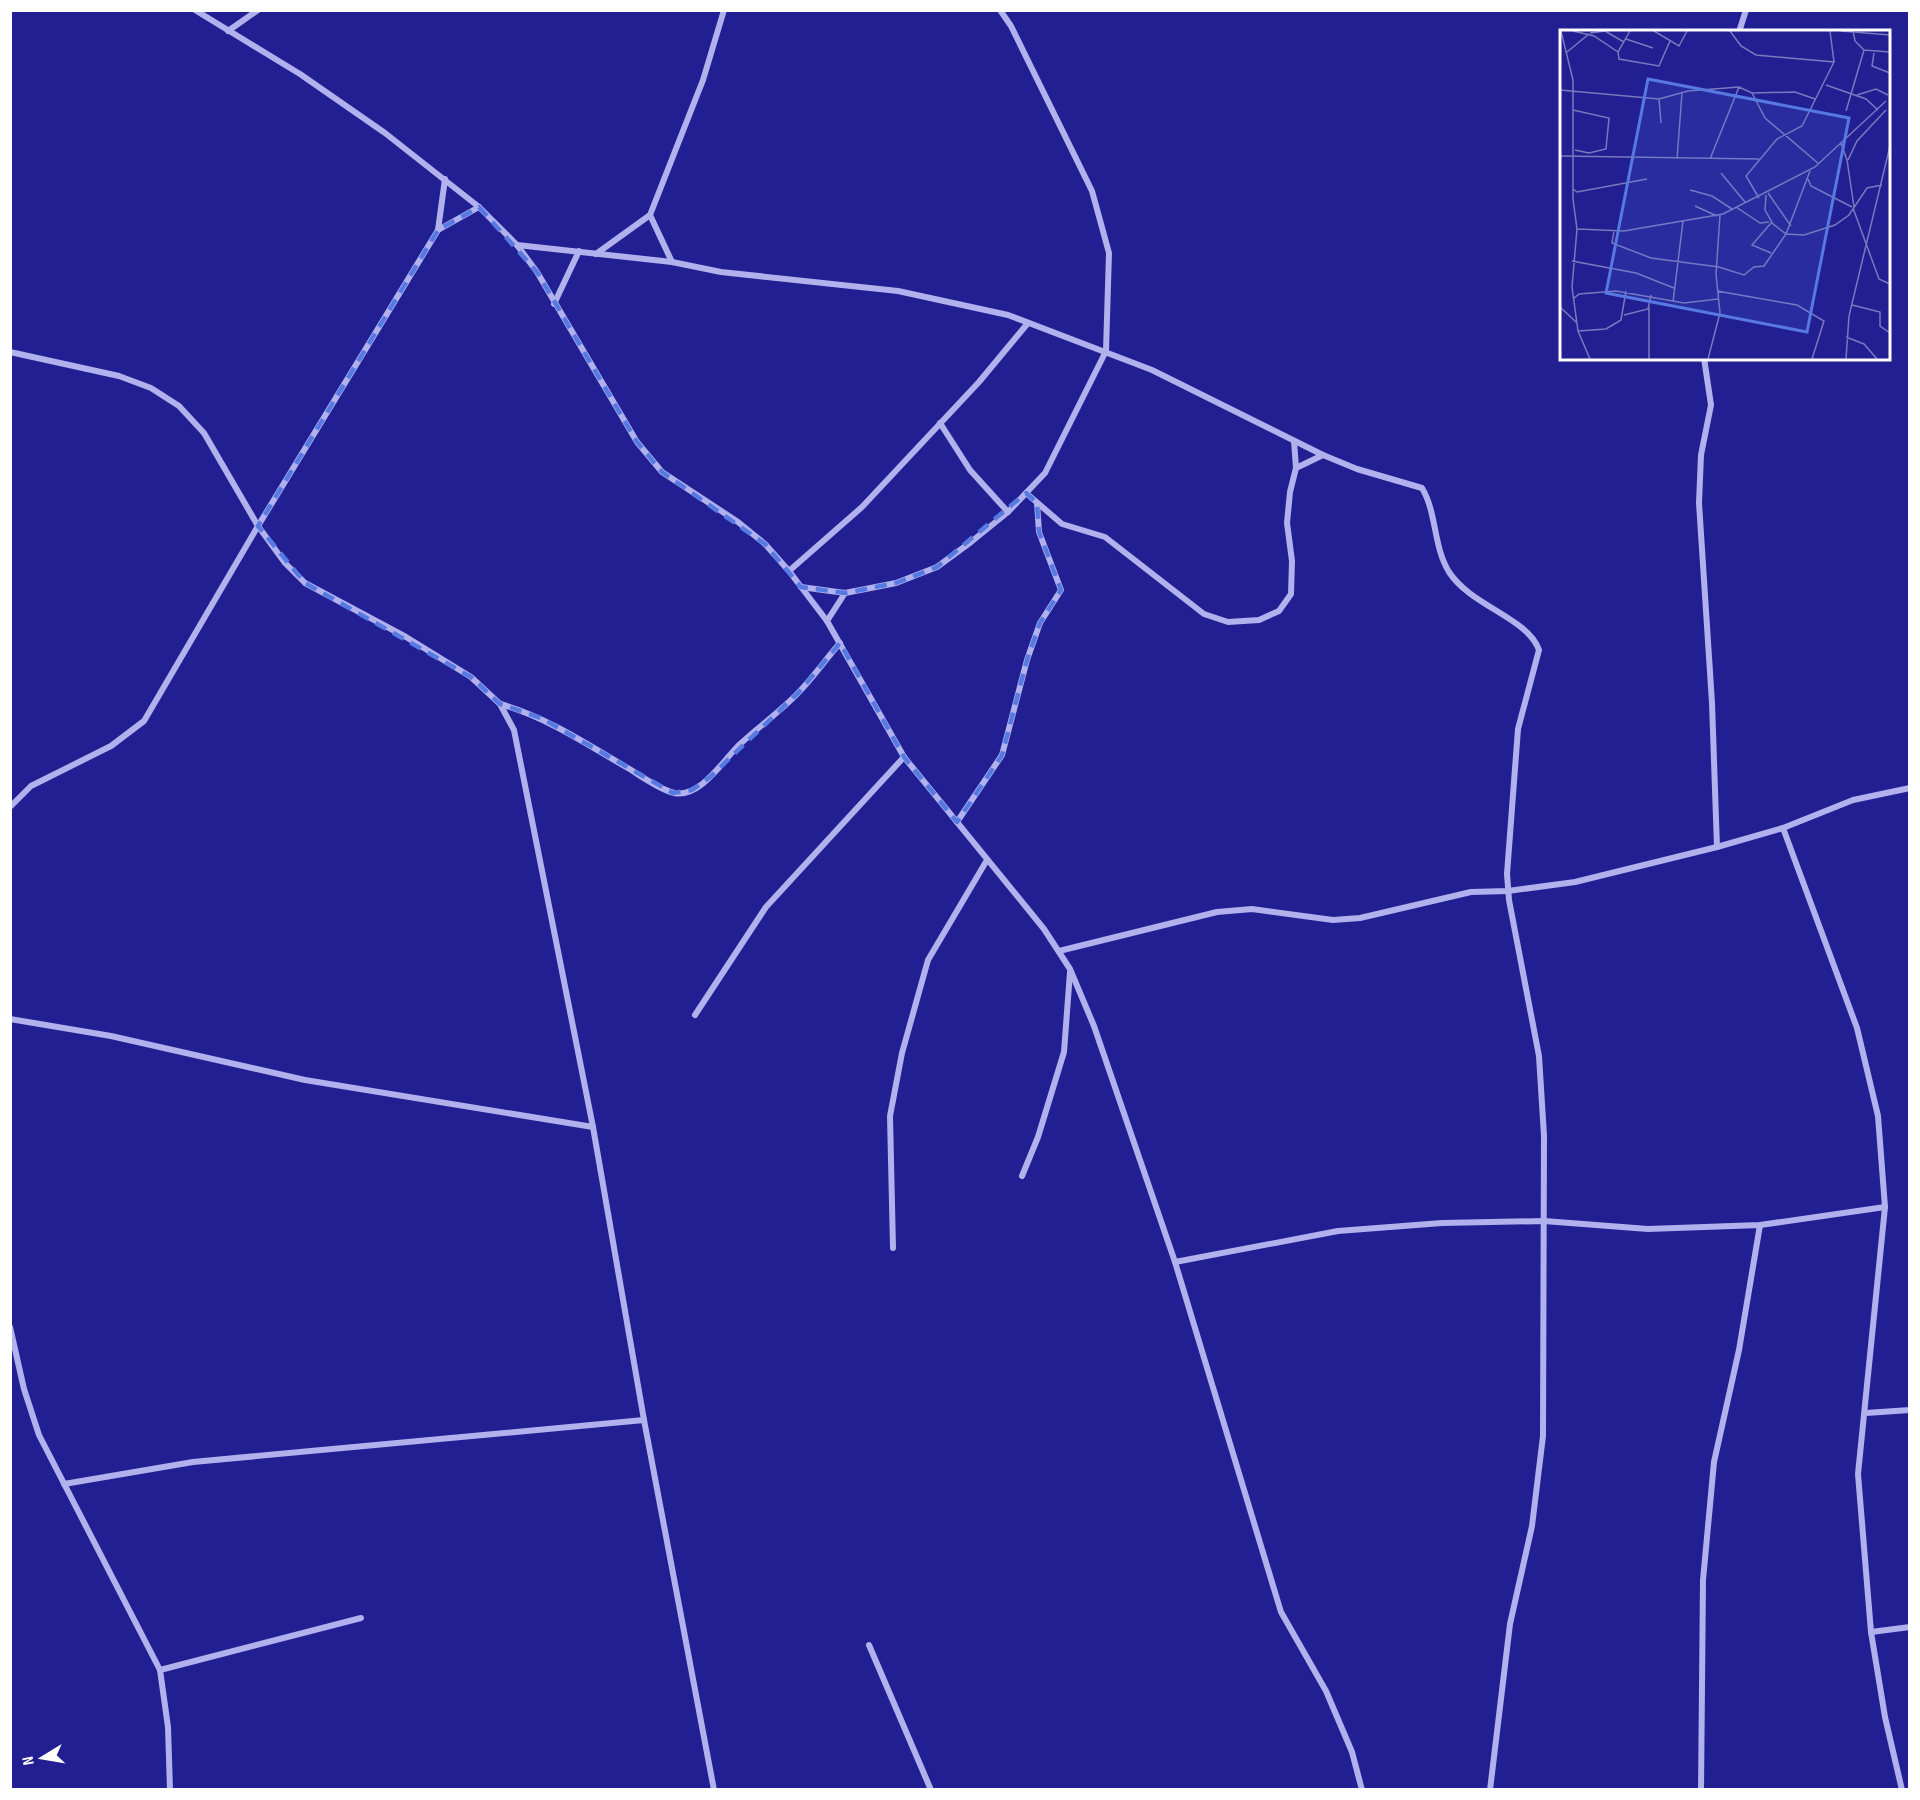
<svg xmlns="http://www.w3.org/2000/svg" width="1920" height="1800" font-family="'Sofia Sans Condensed',sans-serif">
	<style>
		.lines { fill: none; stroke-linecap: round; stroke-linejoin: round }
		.street { stroke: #b1b1ed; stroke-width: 6 }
		.marked { fill: none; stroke: #567ae2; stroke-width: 4.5; stroke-dasharray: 12 8; stroke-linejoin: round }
		.inset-road { fill: none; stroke: #7a79be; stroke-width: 1.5 }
		.view { fill: #567ae2; fill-opacity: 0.15; stroke: #567ae2; stroke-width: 3 }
		.inset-edge { fill: none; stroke: #fff; stroke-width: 3 }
	</style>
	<rect width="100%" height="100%" fill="#221f92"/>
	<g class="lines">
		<g class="street">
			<path d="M195,10l105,64 85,59 94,74 38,38 20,27 100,170 25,30 76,50 27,22 24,27 38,50 77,136 140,172 26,40 24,57 81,236 106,350 45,79 26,61 10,38"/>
			<path d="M228,31l30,-21"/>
			<path d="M1739,32l7,-22"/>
			<path d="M650,215l22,47"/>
			<path d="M438,230l41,-23"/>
			<path d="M517,245l155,17 49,10 177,19 110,24 144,55 171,85 34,14 65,19c15,25 11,58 27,84 22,34 79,46 90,78l-21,79 -11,145 2,26 30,156 5,80 -1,300 -11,90 -22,98 -20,166"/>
			<path d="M596,254l54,-39 53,-135 21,-70"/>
			<path d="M554,304l25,-53"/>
			<path d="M10,352l109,24 32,12 28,18 25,27 54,93 27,37 20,20 101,54 65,40 29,27 14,26 79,397 51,293 70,370"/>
			<path d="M1704,358l7,47 -10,50 -2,48 13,200 5,144"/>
			<path d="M940,423l30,47 38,42"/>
			<path d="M1296,468l27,-13"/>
			<path d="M1026,493l36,31 43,13 99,77 24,8 31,-2 20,-9 12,-17 1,-33 -5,-38 3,-31 6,-24 -2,-27"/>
			<path d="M789,571l73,-64 117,-125 49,-59"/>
			<path d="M801,587l44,6 51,-10 41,-16 34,-25 37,-30 37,-39 61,-122 3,-98 -17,-62 -81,-165 -11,-16"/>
			<path d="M827,621l18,-28"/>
			<path d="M500,704c46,13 85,39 126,63 14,8 32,22 48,26 26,5 48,-31 64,-47 20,-19 42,-34 61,-54 15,-16 27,-33 41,-49"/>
			<path d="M10,807l21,-21 80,-40 33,-25 114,-195 180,-296 7,-51"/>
			<path d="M957,822l45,-67 25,-95 13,-37 21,-33 -22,-58 -2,-29"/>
			<path d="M1783,828l74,200 21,88 7,91 -27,267 13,158 14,85 17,73"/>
			<path d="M1059,951l158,-39 35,-3 81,11 27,-2 111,-26 37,-1 67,-9 142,-35 66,-19 70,-28 57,-12"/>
			<path d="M695,1015l71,-108 138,-150"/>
			<path d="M10,1019l101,17 194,44 288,47"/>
			<path d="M1022,1176l16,-39 26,-85 6,-80"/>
			<path d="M893,1248l-3,-132 12,-63 26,-93 59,-100"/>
			<path d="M1175,1262l163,-31 104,-8 102,-2 104,8 112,-4 125,-18"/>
			<path d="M10,1327l14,62 15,46 121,235 8,57 2,63"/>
			<path d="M1866,1413l44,-3"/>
			<path d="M64,1484l129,-22 451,-42"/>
			<path d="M1871,1632l39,-5"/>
			<path d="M869,1645l62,145"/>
			<path d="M160,1670l201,-52"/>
			<path d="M1701,1790l2,-210 11,-118 25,-112 21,-125"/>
		</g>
	</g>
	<path class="marked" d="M479,207l58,65 100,170 25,30 103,72 36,43 44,6 51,-10 41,-16 89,-74 11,10 2,29 22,58 -21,33 -13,37 -25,95 -45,67 -53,-65 -64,-114 -41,49 -89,85 -18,13 -19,3 -132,-75 -41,-14 -29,-27 -166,-94 -47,-57 180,-296z"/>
	<g transform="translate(1560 30)">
		<rect width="330" height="330" fill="#221f92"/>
		<path class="inset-road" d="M1,1l12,49v119l4,30 -5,58 6,44 12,28M13,1l21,5 24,16M70,1l-12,21 1,7 40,7 11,-25M94,1l25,15 8,-15M170,1l11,15 15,9 78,7 -32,64 -25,13 -31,37 13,22M270,1l4,31M281,1l49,4M293,1l2,10 9,9 26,2M30,3l15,-2 19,11M66,9l27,9M7,22l22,-18M314,23l-2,13 18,7M266,55l40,14 12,11M0,60l99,9 29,-8 51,-4 13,6 43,-1 20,7M192,63l13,25 54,46M297,65l19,-6 12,6M99,69l2,24M13,80l36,8 -3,31 -17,4 -14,-3M286,81l18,-61M281,113l6,17 7,47M0,126l199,3M117,129l5,-66M150,129l29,-72M288,130l9,-19 29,-31M161,143l24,29M248,149l3,7 41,21M13,159l4,3 70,-13M130,160l22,6 20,13M208,163l23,33M206,165l-1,15 8,14 13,10 18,1 31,-10 14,-10 18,-27 15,-3M135,176l22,10M176,177l24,16 9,-1M293,178l26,71 11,5M17,199l47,2 99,-17 92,-47 71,-66M54,201l-2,12 39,15 68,9 25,8 10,-8 10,-1 22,-32 24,-63M211,223l-19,-8 20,-23M12,231l64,12 38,15M157,261l80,14 27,16 -12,38M13,269l6,-5 37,-3 68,12 34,-4M113,272l10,-81M292,275l28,7v14l10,7M0,277l17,16M64,285l24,-6 3,-14M18,301l28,-2 15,-9 5,-29M286,307l18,7 13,15M89,329v-52M148,329l12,-46 -4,-39 4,-59M286,329l3,-43 41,-170"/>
		<path class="view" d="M88,49l201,39 -42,214 -201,-39z"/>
		<rect width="330" height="330" class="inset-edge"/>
	</g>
	<rect width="1920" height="1800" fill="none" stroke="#ffffff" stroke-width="24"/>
	<g transform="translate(42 1758) rotate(259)" stroke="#221f92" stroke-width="4.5" paint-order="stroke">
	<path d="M0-4.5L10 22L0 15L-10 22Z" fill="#ffffff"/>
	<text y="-9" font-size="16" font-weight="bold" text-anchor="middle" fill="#ffffff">N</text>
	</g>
</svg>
